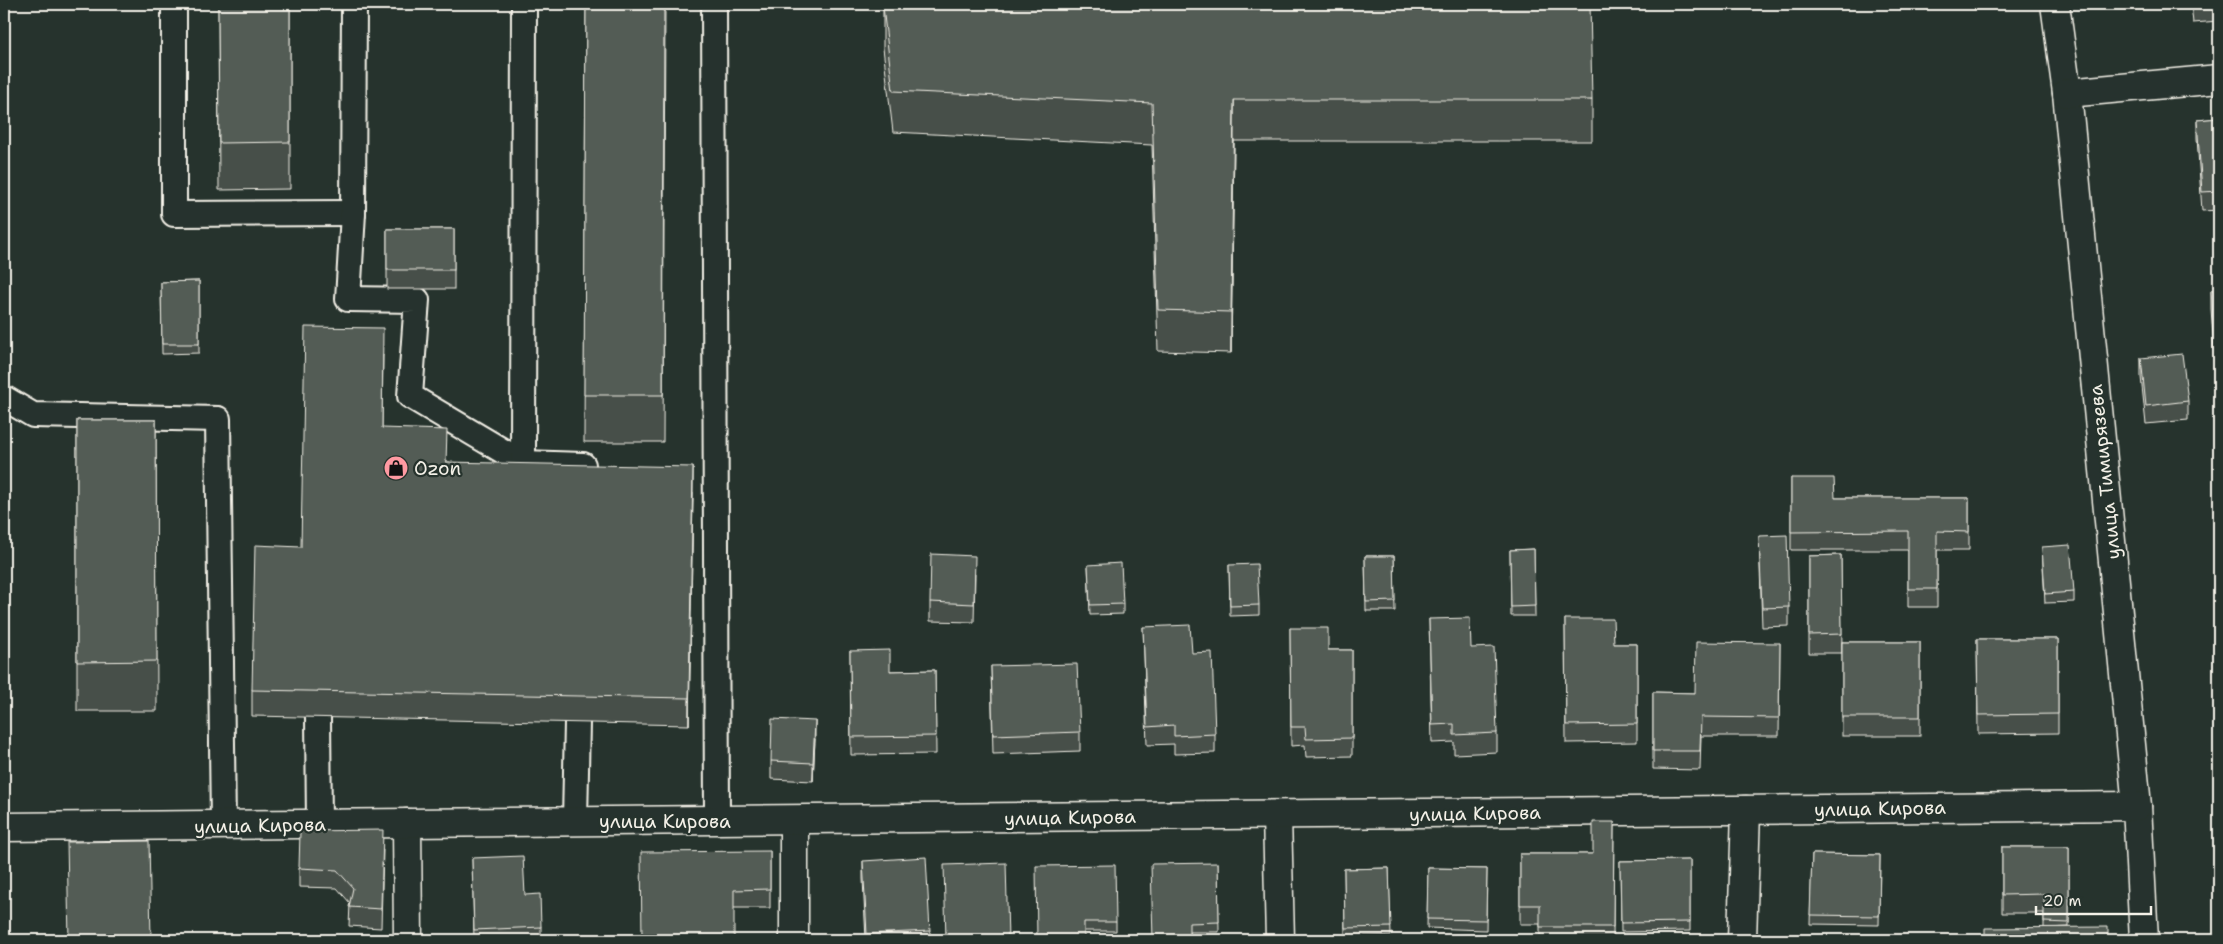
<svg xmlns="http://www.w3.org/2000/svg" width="2223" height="944" font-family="'Shantell Sans',sans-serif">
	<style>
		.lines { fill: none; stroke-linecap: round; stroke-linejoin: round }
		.lane-casing { stroke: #f4f1e8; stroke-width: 28 }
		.street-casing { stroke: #f4f1e8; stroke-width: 31 }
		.secondary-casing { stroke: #f4f1e8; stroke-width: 31 }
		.lane { stroke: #26332d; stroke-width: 24 }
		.street { stroke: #26332d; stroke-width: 28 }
		.secondary { stroke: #26332d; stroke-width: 28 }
		.wall { fill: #474f49; stroke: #f4f1e8 }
		.shaded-wall { fill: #39403c; stroke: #f4f1e8 }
		.building { fill: #525c55; stroke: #f4f1e8 }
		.labels { text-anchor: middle; stroke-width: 4.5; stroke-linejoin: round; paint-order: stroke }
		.poi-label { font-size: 19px; fill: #f4f1e8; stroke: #26332d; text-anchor: start }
		.street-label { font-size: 19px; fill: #f4f1e8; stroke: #26332d }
	</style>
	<rect width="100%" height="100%" fill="#26332d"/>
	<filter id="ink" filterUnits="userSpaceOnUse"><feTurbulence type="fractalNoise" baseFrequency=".02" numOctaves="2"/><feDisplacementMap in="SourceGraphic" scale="10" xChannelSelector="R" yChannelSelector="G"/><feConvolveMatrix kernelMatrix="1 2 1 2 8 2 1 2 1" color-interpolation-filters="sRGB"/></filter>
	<g filter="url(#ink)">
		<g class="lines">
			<defs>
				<g id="lane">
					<path d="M174,4v210l179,-1"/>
					<path d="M354,4l-1,209 -5,86 69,1 -7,96 113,67 60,2"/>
					<path d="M714,4l3,816"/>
					<path d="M4,398l29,17 185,4 5,406"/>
					<path d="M523,463l1,-459"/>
					<path d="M318,717l1,107"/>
					<path d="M575,821l2,-99"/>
				</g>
				<g id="street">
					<path d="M2055,4l12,89 70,713 7,134"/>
					<path d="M2067,93l152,-14"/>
					<path d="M1277,815l3,125"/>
					<path d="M407,823l1,117"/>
					<path d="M794,940v-120"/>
					<path d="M1742,940l4,-130"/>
				</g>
				<path id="secondary" d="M4,827l2133,-21"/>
			</defs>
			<use href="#lane" class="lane-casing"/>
			<use href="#street" class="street-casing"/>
			<use href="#secondary" class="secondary-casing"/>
			<use href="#lane" class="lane"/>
			<use href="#street" class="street"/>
			<use href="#secondary" class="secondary"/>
		</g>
		<g class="wall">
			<path d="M218,4h72v185l-71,1z"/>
			<path d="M586,4h79l-2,438h-79z"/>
			<path d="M2191,4h28v17l-26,2z"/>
			<path d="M883,7l709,93v41h-358l-3,212 -73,-2 -6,-206 -259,-13 -10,-84z"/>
			<path d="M2219,118v92l-17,1 -5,-73v-18z"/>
			<rect x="387" y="229" width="67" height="60"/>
			<path d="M199,281v72l-37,1 -1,-72z"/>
			<path d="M2211,290h8v87l-3,1 -5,-69z"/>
			<path d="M383,355l-1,73 64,34 247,31 -4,232 -437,-9v-26l49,-143z"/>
			<path d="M2141,358l47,43v19l-42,4 -5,-47z"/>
			<path d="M77,420h79l1,291h-80z"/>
			<path d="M1791,478l44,20h134v52h-32v57h-29v-57h-117z"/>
			<path d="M1759,536l30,71v19l-27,1z"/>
			<path d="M2042,547l32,45v10l-29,1z"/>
			<path d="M1534,549l1,67h-24l-1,-66z"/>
			<path d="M1841,555l1,98h-33v-97z"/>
			<path d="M1365,556h29l1,55h-29z"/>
			<path d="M1088,565l35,39v10l-33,1z"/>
			<path d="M1229,565l30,40v10l-29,1z"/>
			<path d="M975,574l-1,48 -44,-1v-19z"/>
			<path d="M1429,619l42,29 26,85v19l-43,2v-12l-22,1z"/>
			<path d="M1565,619l49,25h23v98l-71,1z"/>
			<path d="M1143,627l49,26 23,81v19l-41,1v-10l-27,1z"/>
			<path d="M1290,628l38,22h24v106l-46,1 -1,-12 -14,1z"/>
			<path d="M1977,639h81v94l-80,1z"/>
			<rect x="1842" y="642" width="78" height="94"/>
			<path d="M1780,643l-1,93h-78l-1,34 -47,-1v-77l42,1z"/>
			<path d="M850,651l40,20 45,-1 1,84 -85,1z"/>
			<path d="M991,666l89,66v19l-87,3z"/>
			<path d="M815,739l-2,42 -42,-2v-18z"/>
			<path d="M1614,822l-1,118h-73v-16h-20v-70h73z"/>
			<path d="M2002,847h67v80l-25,1v-15h-42z"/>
			<path d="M383,849l-2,79 -32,-2 1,-23 -13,-15 -38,-1v-19z"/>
			<path d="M770,851v57h-36l-92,32z"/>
			<path d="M1812,854l68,1 -1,70 -69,-1z"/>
			<path d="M472,858l53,37 16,32v13h-67z"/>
			<path d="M1690,860v71l-69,1 -1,-71z"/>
			<path d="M863,861l67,70v9h-64l-3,-61z"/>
			<path d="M1218,863l1,69h-30v8h-37z"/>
			<path d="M1036,866l80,56v9h-32z"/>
			<path d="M1389,868l2,68 -46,1 -1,-68z"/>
			<path d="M1428,868l59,1 -1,61 -59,-2z"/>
		</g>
		<g class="shaded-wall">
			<path d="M1234,100v41l-3,212v-41z"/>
			<path d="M693,467v26l-4,232v-27z"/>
			<path d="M815,721v18l-2,42v-18z"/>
		</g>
		<g class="building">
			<path d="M218,4h72v138l-71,1z"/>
			<path d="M586,4h78l-1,391h-79z"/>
			<path d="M995,4h595l2,96h-358l-3,212 -73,-2 -6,-207 -259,-12 -10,-84 112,-1z"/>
			<path d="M2219,118v73l-17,1 -5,-72z"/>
			<rect x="387" y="229" width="67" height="41"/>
			<path d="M199,281v63h-37l-1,-62z"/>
			<path d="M2211,290h8v69h-3z"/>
			<path d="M305,327l78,1 -1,100 65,2 -1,32 247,5 -4,231 -437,-8 3,-145 46,2z"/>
			<path d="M2182,354l6,47 -42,5 -5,-48z"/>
			<path d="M77,420h79l1,241 -80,1z"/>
			<path d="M1791,478h43l1,20h134v34l-32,-1v58h-29v-58l-117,1z"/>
			<path d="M1787,535l2,72 -27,1 -3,-72z"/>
			<path d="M2070,545l4,47 -29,2 -3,-47z"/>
			<path d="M1534,549l1,57 -24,1 -1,-57z"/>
			<path d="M931,554l44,2 -1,48 -44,-2z"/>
			<path d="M1841,555l1,79 -33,1v-79z"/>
			<path d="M1365,556h29l1,45 -29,1z"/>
			<path d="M1121,563l2,41 -33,1 -2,-40z"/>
			<path d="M1257,564l2,41 -29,1 -1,-41z"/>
			<path d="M1470,618l1,30 23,-1 3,86 -43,2v-11l-22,1 -3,-106z"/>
			<path d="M1565,619h48l1,25h23v80l-71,1z"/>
			<path d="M1190,625l2,28 20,-1 3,82 -41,2v-11l-27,2 -4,-100z"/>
			<path d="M1290,628h38v22h24v88l-46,1 -1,-12h-14z"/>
			<path d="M1977,639h81v75l-80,1z"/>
			<path d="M1696,642l84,1 -1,75 -78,-1 -1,34h-47v-59l42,1z"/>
			<rect x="1842" y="642" width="78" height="75"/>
			<path d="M890,650v21l45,-1 1,66 -85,1 -1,-86z"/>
			<path d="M1077,664l3,68 -87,3 -2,-69z"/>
			<path d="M772,719l43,2 -2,42 -42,-2z"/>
			<path d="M1593,822h21l-1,105h-73v-22h-20v-51h73z"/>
			<path d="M383,830l-2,79 -32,-2 4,-19 -16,-18 -38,-2 1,-37z"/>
			<path d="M149,841l2,99h-82l-2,-98z"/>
			<path d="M2002,847h67v76l-25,-1v-28l-42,1z"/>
			<path d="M770,851v38l-36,1v50h-92l-1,-88z"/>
			<path d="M1812,854l68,1 -1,61 -69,-1z"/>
			<path d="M523,856l2,39 15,-1 1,33 -67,3 -2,-72z"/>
			<path d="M926,857l4,74 -63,3 -4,-73z"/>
			<path d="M1690,860v62l-69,1 -1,-62z"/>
			<path d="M1006,863l2,77h-62l-2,-75z"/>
			<path d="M1218,863l1,59 -30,1v17h-36l-2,-76z"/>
			<path d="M1115,865l1,57h-32v18h-47l-1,-74z"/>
			<path d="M1389,868l2,59 -46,1 -1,-59z"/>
			<path d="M1428,868l59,1 -1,51 -59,-1z"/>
			<path d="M2108,927v13h-123v-12z"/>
		</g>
	</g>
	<defs>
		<symbol id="shop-disc" viewBox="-11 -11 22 22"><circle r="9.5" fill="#ff9aa2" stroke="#26332d"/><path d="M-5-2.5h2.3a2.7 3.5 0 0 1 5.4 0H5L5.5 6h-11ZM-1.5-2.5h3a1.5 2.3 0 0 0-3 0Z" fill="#111"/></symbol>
	</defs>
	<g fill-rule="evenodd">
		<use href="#shop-disc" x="382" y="454" width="28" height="28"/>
	</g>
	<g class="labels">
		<g class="poi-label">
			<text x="414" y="475">Ozon</text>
		</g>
		<g class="street-label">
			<text transform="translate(2104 472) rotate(-96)" y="7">улица Тимирязева</text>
			<text transform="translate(1880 808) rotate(-1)" y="7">улица Кирова</text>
			<text transform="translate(1475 813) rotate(-1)" y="7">улица Кирова</text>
			<text transform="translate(1070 817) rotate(-1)" y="7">улица Кирова</text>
			<text x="665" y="828">улица Кирова</text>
			<text transform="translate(260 825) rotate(-1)" y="7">улица Кирова</text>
		</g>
	</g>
	<rect width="2223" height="944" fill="none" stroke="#26332d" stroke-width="20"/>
	<rect x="10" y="10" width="2203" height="924" fill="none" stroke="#f4f1e8" stroke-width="2" filter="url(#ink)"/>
	<path d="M2036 906v8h115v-8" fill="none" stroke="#f4f1e8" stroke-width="2.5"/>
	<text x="2043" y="906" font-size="15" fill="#f4f1e8" stroke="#26332d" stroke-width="4" paint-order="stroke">20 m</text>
</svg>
